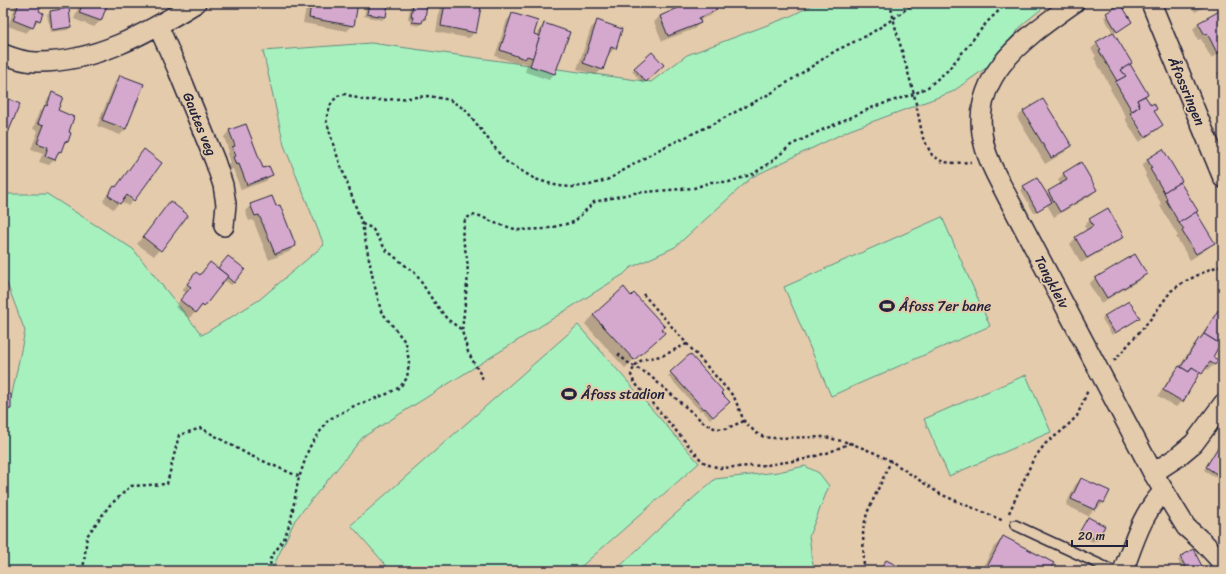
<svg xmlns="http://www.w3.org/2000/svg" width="1226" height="574" font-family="Sriracha,sans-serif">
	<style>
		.green { fill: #a7f1bf; stroke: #648a7d }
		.shadow { fill: #0003 }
		.building { fill: #d5a9ce; stroke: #22223b }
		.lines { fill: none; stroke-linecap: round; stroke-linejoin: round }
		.service-casing { stroke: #22223b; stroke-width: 12 }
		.minor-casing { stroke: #22223b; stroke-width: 22 }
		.path { stroke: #22223b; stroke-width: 2.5; stroke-dasharray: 3 3; stroke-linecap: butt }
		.service { stroke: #e4cbac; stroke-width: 9 }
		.minor { stroke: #e4cbac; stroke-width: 19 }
		.labels { text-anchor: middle; stroke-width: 4; stroke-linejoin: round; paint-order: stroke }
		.street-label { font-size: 14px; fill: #22223b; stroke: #e4cbac }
		.poi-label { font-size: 14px; fill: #22223b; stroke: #e4cbac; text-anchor: start }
	</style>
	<rect width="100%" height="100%" fill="#e4cbac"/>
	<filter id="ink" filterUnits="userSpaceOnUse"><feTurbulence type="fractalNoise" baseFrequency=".025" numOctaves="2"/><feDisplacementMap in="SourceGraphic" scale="8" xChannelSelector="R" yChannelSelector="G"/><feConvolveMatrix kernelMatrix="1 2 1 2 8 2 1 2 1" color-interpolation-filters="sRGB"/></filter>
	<g filter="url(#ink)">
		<g class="green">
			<path d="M816,3h233l-25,20 -38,45 -34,24 -102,38 -98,47 -77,70 -45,21 -6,6 -261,163 -68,83 -24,51h-268v-164l7,-3 15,-73 -22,-58v-79h44l86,55 69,86 57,-35 65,-55 -40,-100 -21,-94 108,-8 280,39 36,-27 102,-38z"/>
			<path d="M942,217l48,109 -159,70 -47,-109z"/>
			<path d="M578,325l121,138 -123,108h-185l-40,-46z"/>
			<path d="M1026,375l25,57 -102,44 -25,-57z"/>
			<path d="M805,466l14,7 10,13 -20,50 5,35h-199l48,-46 52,-46 63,-7z"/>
		</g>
		<g class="shadow">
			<path d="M6,3h36l-4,9 1,8 -13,13 -18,-7 7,-19 -9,-3z"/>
			<path d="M80,3h27l-7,18 -6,6 -20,-8z"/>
			<path d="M307,3h50l-4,22 -6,6 -44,-8z"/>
			<path d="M367,3h20l-2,14 -3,3 -18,-4z"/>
			<path d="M411,3h15l-2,16 -5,7 -9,-2 1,-4 -3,-1z"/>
			<path d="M445,3h23v3l7,26 -6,6 -33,-6 4,-24z"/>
			<path d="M683,3h30l3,7 -6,6 -11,4 1,3 -6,6 -32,12 -8,-19 6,-6 20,-8v-2z"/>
			<path d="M759,3h9l-7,3z"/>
			<path d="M1190,3h22l-17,9z"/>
			<path d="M1121,5l10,17 -18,12 31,62 18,29 -6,6 -17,11 -14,-23 1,-2 -16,-28 1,-1 -17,-30 2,-2 -5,-7 6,-6 16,-10 -9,-16z"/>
			<path d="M1223,11v41l-12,6 -10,-19 -3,1 -5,-11 6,-6z"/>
			<path d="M50,12l20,15 -2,3 -18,2 -3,-18z"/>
			<path d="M513,14l20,21 4,1 2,-6 5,-6 10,50 -5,6 -24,-8 2,-8 -6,-2 -2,2 -24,-8 12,-36z"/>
			<path d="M597,22l18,26 -6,6h-2l-5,15 -6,6 -19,-6 14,-41z"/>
			<path d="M652,53l8,15 -17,16 -11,-13z"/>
			<path d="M1223,68v-1v31l-6,-11 5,-4 -5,-10z"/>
			<path d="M121,76l5,53 -6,6 -23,-9 18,-44z"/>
			<path d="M53,94l4,17 10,21v9l-5,5 -7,13 -6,6 -10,-3 4,-9 -12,-4 7,-18 -5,-2 6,-17 4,-4 4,-8z"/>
			<path d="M1043,100l28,46 -6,6 -20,12 -28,-47 6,-5z"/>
			<path d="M245,125l18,44 8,6 -5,6 -25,9 -8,-21 -3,1 -2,-6 2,-2 -3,-8 2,-2 -5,-15 5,-6z"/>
			<path d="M144,151l-10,49 -6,6 -7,-5 -8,8 -10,-8 5,-8 7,-5 23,-31z"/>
			<path d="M1163,151l32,62 18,30 -6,6 -17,11 -14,-23 2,-1 -18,-30 2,-1 -17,-29 1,-2 -4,-8 5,-6z"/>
			<path d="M1081,164l15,26 -6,6 -36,21 -7,-12 -13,8 -13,-23 3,-3 22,8 15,-10 -3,-5 5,-6z"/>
			<path d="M170,202l17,13 -33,41 -17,-12z"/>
			<path d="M251,205l25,3 19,38 -6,6 -20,8 -16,-40 -4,1 -4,-10z"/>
			<path d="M1090,220l33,16 -6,6 -36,21 -11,-19 6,-6 11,-7 -3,-5z"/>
			<path d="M226,260l8,23 -3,2 -7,-5 -21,26 -14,12 -14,-11 11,-14 -4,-3 14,-17 3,2 11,-12 8,6z"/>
			<path d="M1146,274l-6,6 -39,23 -12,-19 6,-6z"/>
			<path d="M1223,306v36l-12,15 3,8 -6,5 -3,-2 -10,11 -13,22 -6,6 -18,-11 15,-23 6,-6 14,-22 6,-6 14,-22z"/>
			<path d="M594,315l60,26 -29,27 -40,-44z"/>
			<path d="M1105,316l34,2 -27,17 -10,-16z"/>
			<path d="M690,356l38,46 -18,17 -8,-9 -2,1 -32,-35z"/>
			<path d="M3,395l7,14 -2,3h-5z"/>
			<path d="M1223,439v38l-3,3 -16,-10z"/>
			<path d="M1081,479l28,13 -6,11 -6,6 -2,-1 -7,8 -22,-11 9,-20z"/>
			<path d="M1088,518l8,21 -3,3 -15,-8z"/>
			<path d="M1003,538l45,33h-67l13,-24z"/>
			<path d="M1193,551l9,17 -4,3h-15l-5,-11z"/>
			<path d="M886,561l20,10h-29z"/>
		</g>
		<g class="building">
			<path d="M19,3h24l-4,8 4,2 -3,8 -4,-2 -3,9 -20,-8z"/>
			<path d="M83,3h25l-7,18 -22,-8z"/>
			<path d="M311,3h47l-4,23 -45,-8z"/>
			<path d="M369,3h19l-2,14 -19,-3z"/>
			<path d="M413,3h14l-2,16h-2l-1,4 -10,-1 1,-5h-2z"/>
			<path d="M445,3h24v2l12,2 -5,26 -35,-7z"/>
			<path d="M687,3h27l3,7 -18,8 2,5 -33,13 -8,-20 27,-12z"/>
			<path d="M1121,4l11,18 -15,10 -11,-19z"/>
			<path d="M69,8l2,19 -19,3 -2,-19z"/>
			<path d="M1223,9v41l-6,3 -10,-20 -2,2 -7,-12z"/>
			<path d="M512,13l26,8 -4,13 6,2 -7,22 -6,-2 -2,3 -25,-9z"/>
			<path d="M597,20l25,9 -6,20 -5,-2 -8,23 -20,-7z"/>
			<path d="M544,23l26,9 -15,42 -25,-8z"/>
			<path d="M1113,32l19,31 -11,7 5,6 -9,5 -18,-30 2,-1 -5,-8z"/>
			<path d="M652,52l12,13 -18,17 -12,-14z"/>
			<path d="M1130,64l18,30 -11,6 3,6 -8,5 -17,-29 11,-6 -5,-6z"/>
			<path d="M120,75l24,9 -18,45 -24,-9z"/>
			<path d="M52,92l11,5 -5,13 16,7 -5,15 2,1 -3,9 -3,-1 -4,11 -2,-1 -4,9 -10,-4 3,-9 -11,-4 7,-18 -6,-2 7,-18 2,1z"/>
			<path d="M3,96l17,8 -17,41z"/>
			<path d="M1145,96l6,9 3,-2 3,6 -3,2 9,14 -18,12 -15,-24 10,-7 -3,-6z"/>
			<path d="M1043,99l29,47 -21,12 -28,-47z"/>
			<path d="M246,124l17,44 6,-2 4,9 -26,10 -8,-21 -3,1 -3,-8 3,-1 -4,-9 3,-1 -6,-16z"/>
			<path d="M144,149l18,14 -28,38 -7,-6 -7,9 -12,-9 6,-9 2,1z"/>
			<path d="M1163,149l19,32 -18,11 -14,-23 2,-1 -5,-9z"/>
			<path d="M1081,162l16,28 -37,22 -12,-21 19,-11 -4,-7z"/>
			<path d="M1037,178l15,24 -15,9 -14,-25z"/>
			<path d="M1180,182l18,29 -19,12 -13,-23 1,-1 -3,-7z"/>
			<path d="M272,196l4,10 4,-1 16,41 -21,8 -16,-39 -4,1 -5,-12z"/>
			<path d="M170,201l18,14 -27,36 -18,-14z"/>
			<path d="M1108,208l16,29 -37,21 -12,-21 18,-11 -4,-7z"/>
			<path d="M1196,212l19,31 -19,11 -14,-23 2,-2 -5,-6z"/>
			<path d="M1135,254l12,20 -40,24 -12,-20z"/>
			<path d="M228,256l17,13 -11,14 -7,-6 1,-1 -10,-8z"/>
			<path d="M210,262l18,14 -24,31 -2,-2 -6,8 -16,-13 11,-13 -4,-3 9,-12 4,3z"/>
			<path d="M624,287l7,9 3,-3 31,34 -3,2 3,4 -31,27 -41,-45z"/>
			<path d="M1129,301l11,17 -25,15 -11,-17z"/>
			<path d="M1223,306v38l-1,1 -18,-11 14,-24 2,1z"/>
			<path d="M1204,334l16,10 -7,13 5,3 -3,5 -5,-3 -8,12 -10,-7 -3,5 -8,-5 18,-29 1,1z"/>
			<path d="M690,354l33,37 -2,2 9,9 -17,15 -8,-9 -1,1 -34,-37z"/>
			<path d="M1179,366l10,6 3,-5 8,5 -17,30 -20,-12z"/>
			<path d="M3,394h8v15l-8,1z"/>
			<path d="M1223,439v39l-17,-11z"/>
			<path d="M1081,478l29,13 -6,12 -4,-2 -5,9 -24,-11z"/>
			<path d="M1088,517l17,9 -8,14 -17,-9z"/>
			<path d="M1003,536l51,27 -5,8h-64z"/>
			<path d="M1193,549l10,19 -5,3h-10l-8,-14z"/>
			<path d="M886,560l22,11h-28z"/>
		</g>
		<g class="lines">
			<defs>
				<path id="service" d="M1015,525l99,46"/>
				<g id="minor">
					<path d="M1074,3c-49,35 -109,74 -89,145 5,18 15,34 23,50l145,275 33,54 18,16 14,15 5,8"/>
					<path d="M1151,3l72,175"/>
					<path d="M158,26l19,42 38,93 8,24 3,19 -2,22"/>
					<path d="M3,54c10,4 22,8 33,8 59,1 111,-29 160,-59"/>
					<path d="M1153,473l23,-15 18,-15 29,-39"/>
					<path d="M1123,571c11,-29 19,-58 41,-80"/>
				</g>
			</defs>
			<use href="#service" class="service-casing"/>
			<use href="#minor" class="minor-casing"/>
			<g class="path">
				<path d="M890,3l5,23 19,68 9,44 9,17 11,7 12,1 16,-1"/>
				<path d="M362,224l10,4 14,22 30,24 16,25 15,20 15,11"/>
				<path d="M643,294l91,103 10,24 12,12 8,4 7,1 54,-1 25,6 25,10 16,8 49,33 64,27"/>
				<path d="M687,344c-8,3 -16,8 -23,11 -16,5 -28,1 -33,20l3,7 68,79 7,4 11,3 47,-3 38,-6 25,-7 20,-9"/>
				<path d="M618,354l9,8 22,13 54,47 11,6 11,1 19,-8"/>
				<path d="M1114,361l35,-40 22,-30 11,-8 28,-14 13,-4"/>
				<path d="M483,379l-15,-27 -6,-21 6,-56 -1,-17 -5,-22 3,-16 6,-5 9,1 15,7 23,7 27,-1 29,-7 20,-20 40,-9 60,-5 17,-6h18l24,-8 18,-12 20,-17 29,-14 56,-25 38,-12 14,-7 19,-16 15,-18 25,-31 20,-19"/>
				<path d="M1009,513l24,-53 12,-16 18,-14 14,-14 11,-26"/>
				<path d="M83,571l4,-35 22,-30 22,-20 36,-2 12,-49 22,-7 48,27 51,22"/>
				<path d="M271,571l-1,-12 14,-20 7,-19 7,-39 11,-33 19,-28 26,-14 33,-12 13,-7 7,-9 2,-16 -3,-19 -25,-32 -8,-32 -11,-55 -28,-77 -8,-28 5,-15 6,-8 8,-2 18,6h22l44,-4 21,4 16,10 39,51 30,18 23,7 15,1 17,-2 19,-6 49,-29 51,-24 64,-34 62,-41 33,-16 25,-16 21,-16"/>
				<path d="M864,571l-1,-41 4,-17 24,-52"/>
			</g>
			<use href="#service" class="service"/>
			<use href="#minor" class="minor"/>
		</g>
	</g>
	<defs>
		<symbol id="stadium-bare" viewBox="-9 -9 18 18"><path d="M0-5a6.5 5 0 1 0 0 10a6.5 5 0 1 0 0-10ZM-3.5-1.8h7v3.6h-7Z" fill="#22223b" stroke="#e4cbac" stroke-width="2.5" paint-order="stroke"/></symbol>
	</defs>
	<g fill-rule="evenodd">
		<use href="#stadium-bare" x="876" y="295" width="22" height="22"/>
		<use href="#stadium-bare" x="558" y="383" width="22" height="22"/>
	</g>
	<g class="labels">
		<g class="street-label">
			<text transform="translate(1187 91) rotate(67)" y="5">Åfossringen</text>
			<text transform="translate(200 124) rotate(68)" y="5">Gautes veg</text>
			<text transform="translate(1052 282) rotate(62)" y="5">Tangkleiv</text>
		</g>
		<g class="poi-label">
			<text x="899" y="311">Åfoss 7er bane</text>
			<text x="581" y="399">Åfoss stadion</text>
		</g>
	</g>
	<rect width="1226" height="574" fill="none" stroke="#e4cbac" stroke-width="16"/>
	<rect x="8" y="8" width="1210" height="558" fill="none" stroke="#22223b" stroke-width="1.5" filter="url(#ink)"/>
	<path d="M1072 540v6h55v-6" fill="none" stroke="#22223b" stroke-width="2"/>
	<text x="1078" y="540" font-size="12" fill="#22223b" stroke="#e4cbac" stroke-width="3" paint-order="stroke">20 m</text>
</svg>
